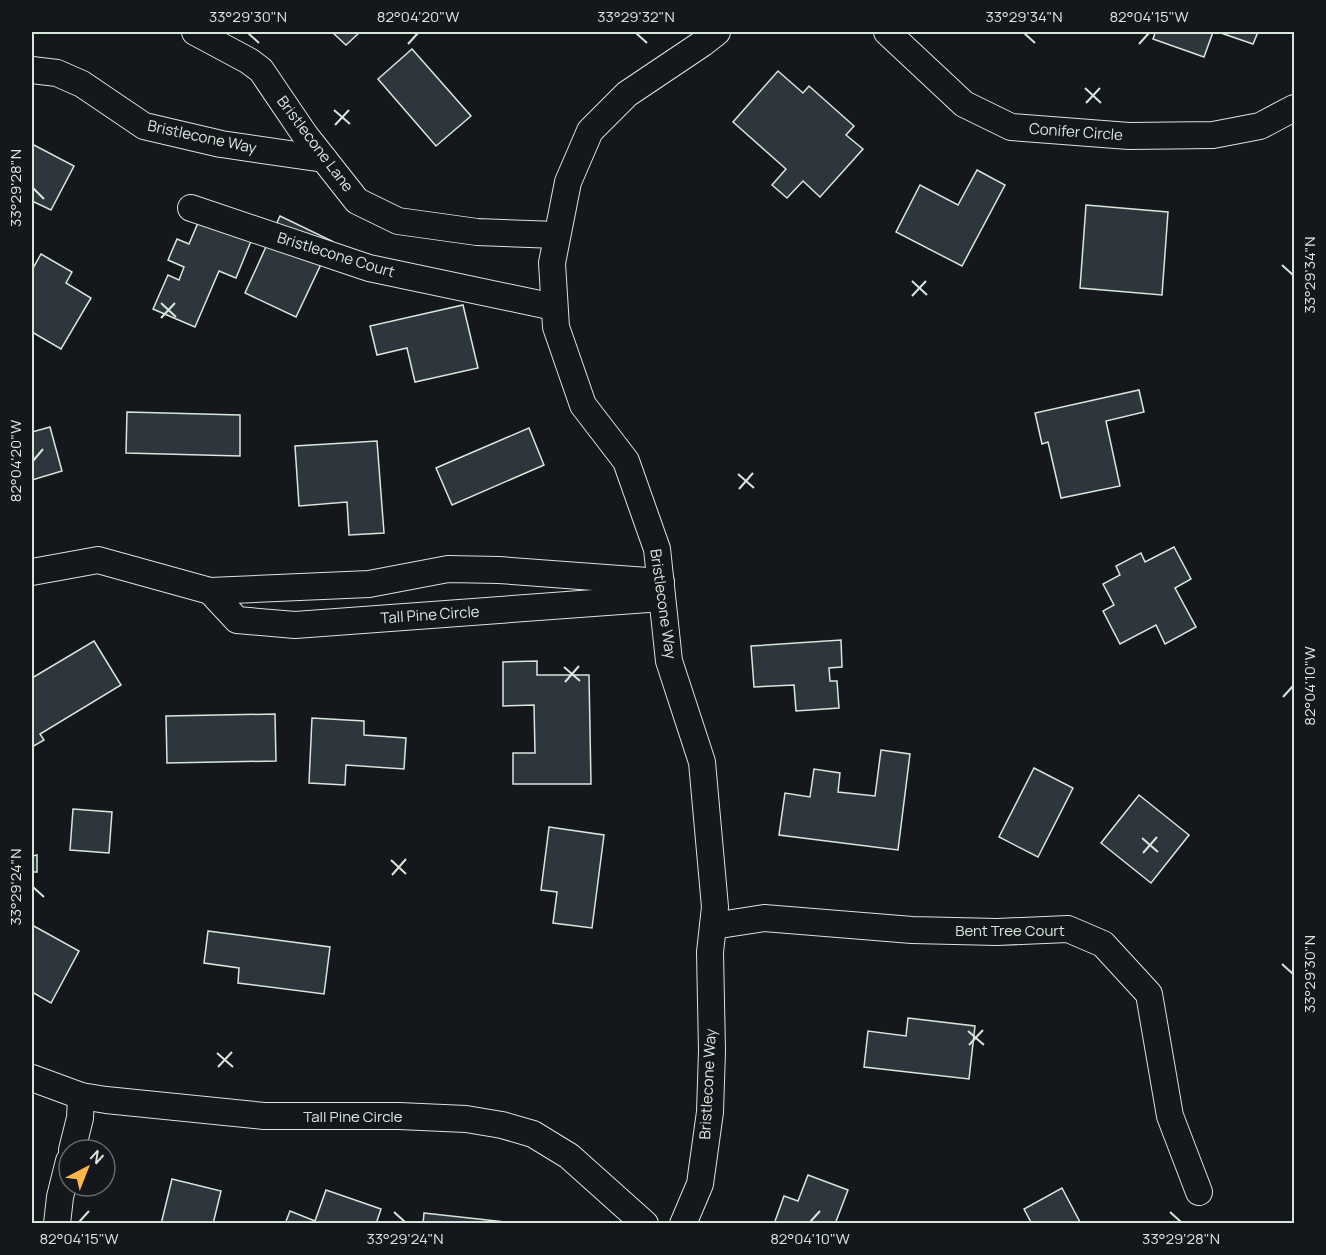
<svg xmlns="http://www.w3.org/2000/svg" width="1326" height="1255" font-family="Manrope,sans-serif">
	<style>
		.building { fill: #2c363c; stroke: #d8e6dc; stroke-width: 1.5 }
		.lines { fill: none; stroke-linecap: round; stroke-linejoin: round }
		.minor-casing { stroke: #d8e6dc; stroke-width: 28 }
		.minor { stroke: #14181c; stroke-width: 26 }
		.ticks { fill: none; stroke: #d8e6dc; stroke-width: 2 }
		.labels { text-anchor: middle; stroke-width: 4.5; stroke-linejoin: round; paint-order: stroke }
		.street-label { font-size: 15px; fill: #d8e6dc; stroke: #14181c }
		.neatline { fill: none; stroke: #d8e6dc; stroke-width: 2 }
		.ticks-label { font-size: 15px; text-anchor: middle; fill: #d8e6dc }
	</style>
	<rect width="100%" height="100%" fill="#14181c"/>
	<g class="building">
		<path d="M332,32h28l-14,13z"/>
		<path d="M1150,32h63l-9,25 -51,-18 2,-6z"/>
		<path d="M1218,32h40l-5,12z"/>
		<path d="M412,49l59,67 -35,30 -58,-67z"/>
		<path d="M778,71l25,22 6,-7 45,40 -8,9 17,14 -43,48 -17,-16 -16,17 -15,-13 14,-16 -53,-47z"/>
		<path d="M32,144l42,22 -23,44 -19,-9z"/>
		<path d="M977,170l28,15 -43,81 -66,-34 24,-47 38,20z"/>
		<path d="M1086,205l82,7 -6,83 -82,-7z"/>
		<path d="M203,211l55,13 -22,54 -17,-7 -24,56 -42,-18 15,-34 11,5 5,-13 -16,-7 9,-21 12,5z"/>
		<path d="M280,216l52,25 -36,76 -51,-24z"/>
		<path d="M41,254l31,18 -6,11 25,15 -30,51 -29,-17v-62z"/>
		<path d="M463,305l15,63 -63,14 -8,-34 -30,7 -7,-29z"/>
		<path d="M1139,390l5,22 -38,9 14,65 -59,12 -13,-56 -6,2 -7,-31z"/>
		<path d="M127,412l113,3v41l-114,-3z"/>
		<path d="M50,427l12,44 -30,9v-48z"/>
		<path d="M529,428l15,37 -92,40 -16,-37z"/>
		<path d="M377,441l7,92 -35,2 -2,-33 -48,4 -4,-60z"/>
		<path d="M1174,547l17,32 -16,9 21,39 -31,17 -9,-19 -36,19 -17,-33 11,-6 -11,-21 17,-9 -4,-9 25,-13 4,9z"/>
		<path d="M841,640l1,27 -13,1 1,13h7l2,27 -43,3 -2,-26 -40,2 -3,-41z"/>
		<path d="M94,641l27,44 -81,49 4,6 -12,7v-69z"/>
		<path d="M537,661v14h52l2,109h-78v-31h22l-1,-48 -31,1v-44z"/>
		<path d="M275,714l1,47 -109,2 -1,-47z"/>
		<path d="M312,718l52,3v14l42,3 -2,31 -58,-4 -1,20 -36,-2z"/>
		<path d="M881,750l29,4 -12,96 -119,-15 6,-42 25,4 4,-28 26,4 -2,19 37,4z"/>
		<path d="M1034,768l39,20 -35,69 -39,-20z"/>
		<path d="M1139,795l50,40 -38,48 -50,-40z"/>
		<path d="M73,809l39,3 -3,41 -39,-3z"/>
		<path d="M549,827l55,8 -12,93 -39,-5 4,-31 -16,-2z"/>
		<path d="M37,855v17h-5v-16z"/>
		<path d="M32,925l47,26 -28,52 -19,-11z"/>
		<path d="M208,931l122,16 -6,47 -86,-11 1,-15 -35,-5z"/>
		<path d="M908,1018l67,8 -6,53 -105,-12 4,-36 38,5z"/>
		<path d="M808,1175l40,15 -13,34h-61l10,-28 14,5z"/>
		<path d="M172,1179l49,12 -8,33h-52z"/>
		<path d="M1062,1188l19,36h-49l-8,-15z"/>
		<path d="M326,1190l55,19 -5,15h-91l5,-13 25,10z"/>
		<path d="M424,1213l99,11h-100z"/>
	</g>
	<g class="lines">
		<defs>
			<g id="minor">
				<path d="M195,32l54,29 12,9 44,65 52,66 41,20 79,11 80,3"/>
				<path d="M887,32l77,72 47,23 118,9 84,-1 47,-9 34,-18"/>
				<path d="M32,70l25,3 25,11 62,42 77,18 103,15"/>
				<path d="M191,208l178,60 185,39"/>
				<path d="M32,572l66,-12 112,31 159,-7 79,-15 51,1 162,12"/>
				<path d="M210,591l27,29 58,5 367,-27"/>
				<path d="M713,926l51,-8 148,12 85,2 71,-3 35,15 46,50 21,122 29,76"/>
				<path d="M32,1078l49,18 25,4 158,16h135l67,3 36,6 31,9 36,22 76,68"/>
				<path d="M72,1150l8,-32 1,-22"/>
				<path d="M57,1224l3,-27 9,-36"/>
				<path d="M683,1224l17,-40 10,-72 2,-61 -2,-99 5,-45 -13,-145 -33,-101 -12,-112 -31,-88 -43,-56 -27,-78 -4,-64 16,-81 22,-51 37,-37 76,-51 14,-11"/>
			</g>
		</defs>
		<use href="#minor" class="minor-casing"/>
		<use href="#minor" class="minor"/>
	</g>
	<path class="ticks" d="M248,33l11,10M636,33l11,10M1024,33l11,10M408,44l10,-11M1139,44l10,-11M1085,88l16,15M1086,103l14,-15M334,110l16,14M335,125l14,-15M33,188l11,11M1282,265l11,10M912,281l15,14M912,296l14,-15M161,303l15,14M161,318l14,-15M33,461l10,-12M738,474l16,14M739,489l14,-16M564,667l16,14M565,682l14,-16M1283,697l10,-11M1142,838l16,14M1143,853l14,-16M391,860l15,14M392,875l14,-16M33,887l11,10M1282,964l11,10M968,1031l16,14M969,1045l14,-15M217,1053l16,14M218,1067l14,-15M394,1212l11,10M1170,1212l11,10M79,1222l10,-11M810,1222l10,-11"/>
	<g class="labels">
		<g class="street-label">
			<text transform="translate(1076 132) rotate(4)" y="5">Conifer Circle</text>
			<text transform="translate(202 137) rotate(12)" y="5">Bristlecone Way</text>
			<text transform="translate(315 144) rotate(53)" y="5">Bristlecone Lane</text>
			<text transform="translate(336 255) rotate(17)" y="5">Bristlecone Court</text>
			<text transform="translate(663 604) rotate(82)" y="5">Bristlecone Way</text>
			<text transform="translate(430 615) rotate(-4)" y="5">Tall Pine Circle</text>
			<text x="1010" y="936">Bent Tree Court</text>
			<text transform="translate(708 1084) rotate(-87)" y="5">Bristlecone Way</text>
			<text x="353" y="1122">Tall Pine Circle</text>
		</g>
	</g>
	<rect width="1326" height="1255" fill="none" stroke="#14181c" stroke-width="66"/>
	<g transform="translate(87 1168) rotate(42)"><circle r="28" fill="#14181c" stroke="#626a69" stroke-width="1.5"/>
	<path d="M0-4.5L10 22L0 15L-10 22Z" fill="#ffb74d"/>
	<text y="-9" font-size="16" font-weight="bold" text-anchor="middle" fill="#d8e6dc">N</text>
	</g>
	<rect x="33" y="33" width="1260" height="1189" class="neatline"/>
	<g class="ticks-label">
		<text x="248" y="22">33°29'30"N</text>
		<text x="418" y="22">82°04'20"W</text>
		<text x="636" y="22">33°29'32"N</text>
		<text x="1024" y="22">33°29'34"N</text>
		<text x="1149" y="22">82°04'15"W</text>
		<text transform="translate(16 188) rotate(-90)" y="5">33°29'28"N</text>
		<text transform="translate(1310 275) rotate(-90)" y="5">33°29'34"N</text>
		<text transform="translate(16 461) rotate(-90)" y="5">82°04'20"W</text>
		<text transform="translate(1310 686) rotate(-90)" y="5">82°04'10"W</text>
		<text transform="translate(16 887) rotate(-90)" y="5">33°29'24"N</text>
		<text transform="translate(1310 974) rotate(-90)" y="5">33°29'30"N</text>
		<text x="79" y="1244">82°04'15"W</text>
		<text x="405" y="1244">33°29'24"N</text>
		<text x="810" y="1244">82°04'10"W</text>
		<text x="1181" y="1244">33°29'28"N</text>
	</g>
</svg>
